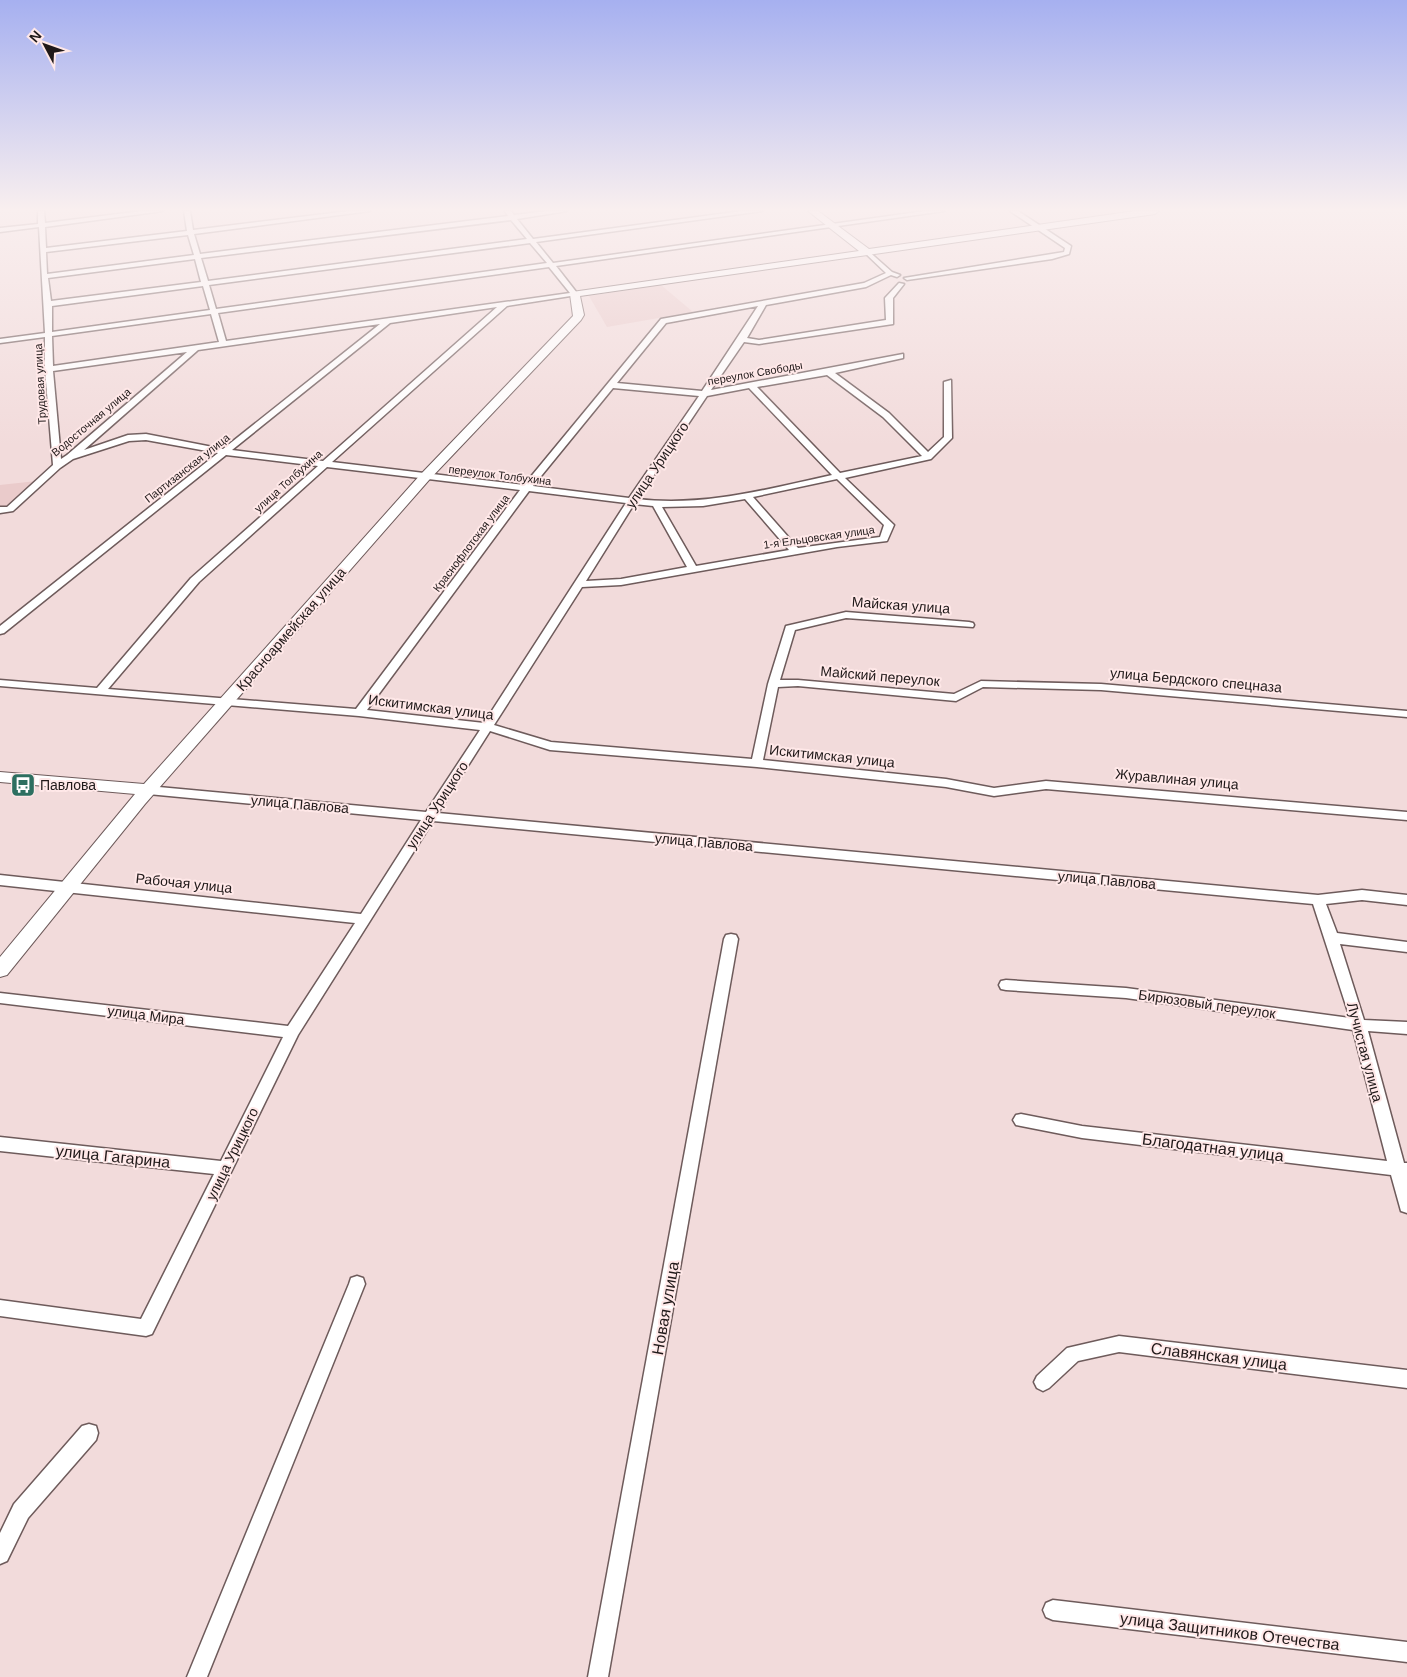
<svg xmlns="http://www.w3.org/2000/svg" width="1407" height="1677" font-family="Arial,sans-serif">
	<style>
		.built { fill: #eacbcb }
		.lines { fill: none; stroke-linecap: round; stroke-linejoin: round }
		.street-casing { stroke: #6e5b5b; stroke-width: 3 }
		.secondary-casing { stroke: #6e5b5b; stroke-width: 2 }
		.street { fill: #fff; fill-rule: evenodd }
		.secondary { fill: #fff; fill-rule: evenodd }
		.labels { text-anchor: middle; stroke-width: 4; stroke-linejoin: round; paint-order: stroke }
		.far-street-label { font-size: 11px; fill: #201919; stroke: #ffe8e8 }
		.street-label { font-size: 14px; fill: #201919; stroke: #ffe8e8 }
		.poi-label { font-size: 14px; fill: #201919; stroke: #ffe8e8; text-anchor: start }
		.near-street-label { font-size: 16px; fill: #201919; stroke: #ffe8e8 }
	</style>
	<rect width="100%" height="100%" fill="#f2dbdb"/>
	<g class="built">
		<path d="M661,285l32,27 -86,15 -18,-31z"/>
		<path d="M37,481l-37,33v-29z"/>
	</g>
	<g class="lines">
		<defs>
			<g id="street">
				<path d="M38,211h6l1,12 97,-12h21l-118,16 1,21 141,-17 -3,-20h6l3,19 156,-19h21l-176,23 6,20 308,-38 -3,-5h6l3,4 33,-4h20l-50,8 16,20 209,-28h20l-226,31 17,21 372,-52h19l-388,55 21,27v2l-70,11 -175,156 192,23 137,-166 203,-36 22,-10 -22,-21v-2l2,-1 26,23 8,3 -3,2 -6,-2 -25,12 -100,18 -19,33 12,2 127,-20 -1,-22 14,-15 5,1 -11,14v26l-134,20 -15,-2 -33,48 192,-36v4l-68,15 54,40 39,39 16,-15v-55l7,-2 1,58 -21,21 -86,19 49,47 -7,16 -50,6 -216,38 -39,2 -88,138 57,17 201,17 16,-75 18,-58 60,-14 123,10 4,1 1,2 -1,2 -127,-9 -51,12 -15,50h18l156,14 27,-13 120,3 306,27v6l-306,-27 -118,-3 -27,14 -158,-15 -20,1 -15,73 183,19 48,9 52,-7 361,31v8l-361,-31 -52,7 -48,-9 -189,-20 -207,-17 -60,-19 -52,82 880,82 44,-5 45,5v10l-45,-5 -36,4 11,29 70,9v10l-67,-8 24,76 43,2v12l-39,-3 36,132h3v50l-6,-2 -10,-36 -309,-37 -61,-12 -5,-1 -3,-5 3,-5 5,-1 61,12 305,35 -34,-131 -227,-32 -120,-8 -5,-1 -2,-4 2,-4 5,-1 120,8 224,30 -37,-114 -880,-83 -135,214 -146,299 -6,2 -146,-20v-16l141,19 73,-145 -214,-23v-14l221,24 62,-124 -283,-34v-10l288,33 67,-103 -355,-38v-10l361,39 60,-94 -273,-26 -6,-4 6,-4 278,26 54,-82 -121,-14 -359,-30v-6l97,8 94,-110 127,-112 -92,-11 -222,178 -4,1v-8l218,-173 -72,-13 -17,1 -56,18 -13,9 -47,43 -13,2v-6h7l46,-42 -8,-96v-32l-45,6v-4l45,-6 -6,-106 -39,5v-4l38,-4zM511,220l16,19 -319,42 -7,-23zM188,235l6,20 -147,19 -1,-22zM530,243l17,20 -331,46 -7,-24zM195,259l6,23 -150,19 -3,-23zM549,267l21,26 -344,48 -8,-28zM203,286l7,24 -158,22v-26zM758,306l-56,85 -85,-8 49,-60zM497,307l-174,154 -91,-11 158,-127zM211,314l8,28 -166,24 -1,-30zM380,324l-157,125 -77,-15 -18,1 -44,15 114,-100zM187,352l-120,103 -6,4 -8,-88zM827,375l56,42 39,39 -82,17 -83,-86zM613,388l86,8 -70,102 -96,-12zM749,388l83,87c-64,14 -129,32 -194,24l69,-103zM327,467l193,23 -164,219 -248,-20 91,-107zM837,479l47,46 -4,12 -82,11 -45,-51zM529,491l97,12 -142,220 -117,-13zM745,499l44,51 -93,16 -34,-59 41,-1zM634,504l19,2 34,61 -66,12 -35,2z"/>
				<path d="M1010,211h8l53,35 -2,8 -17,5 -145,21 -3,-2 160,-26 1,-4z"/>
				<path d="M731,934l5,1 2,4 -130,738h-20l136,-738 2,-4z"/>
				<path d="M357,1276l6,2 2,6 -158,393h-20l162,-393 2,-6z"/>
				<path d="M1119,1336l288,34v18l-288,-36 -41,9 -29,27 -6,3 -6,-3 -3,-6 3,-6 30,-28z"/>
				<path d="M89,1424l7,2 2,7 -2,7 -68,78 -21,43 -7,3v-31l14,-29 68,-78z"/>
				<path d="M1053,1600l354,42v20l-354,-42 -7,-3 -3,-7 3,-7z"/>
			</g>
			<path id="secondary" d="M808,211h10l51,38 266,-38h24l-4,3 -575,82 4,19 -3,5 -152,160 -284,324 -138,171 -7,2v-20l135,-163 -135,-12v-10l144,12 277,-310 152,-158 -3,-22 2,-2 287,-41z"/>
		</defs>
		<use href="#street" class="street-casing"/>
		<use href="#secondary" class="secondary-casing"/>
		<use href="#street" class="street"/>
		<use href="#secondary" class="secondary"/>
	</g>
	<linearGradient id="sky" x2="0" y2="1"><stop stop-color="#a6b0f0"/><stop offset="0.47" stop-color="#f9efef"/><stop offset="1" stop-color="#f9efef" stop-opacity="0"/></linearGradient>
	<rect width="1407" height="446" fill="url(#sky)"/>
	<defs>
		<symbol id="bus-square" viewBox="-11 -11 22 22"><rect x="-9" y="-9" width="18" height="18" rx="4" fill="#2d6f60" stroke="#ffe8e8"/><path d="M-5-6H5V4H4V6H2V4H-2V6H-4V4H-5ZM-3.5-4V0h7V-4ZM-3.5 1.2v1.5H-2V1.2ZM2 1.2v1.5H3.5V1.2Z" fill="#fff"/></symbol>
	</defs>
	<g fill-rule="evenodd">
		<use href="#bus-square" x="9" y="771" width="28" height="28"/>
	</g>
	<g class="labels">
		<g class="far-street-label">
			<text transform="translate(755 373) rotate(-10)" y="4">переулок Свободы</text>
			<text transform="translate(40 384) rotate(-93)" y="4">Трудовая улица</text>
			<text transform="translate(91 422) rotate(-40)" y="4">Водосточная улица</text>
			<text transform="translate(187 468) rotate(-38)" y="4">Партизанская улица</text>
			<text transform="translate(500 475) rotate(7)" y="4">переулок Толбухина</text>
			<text transform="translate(288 481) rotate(-42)" y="4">улица Толбухина</text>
			<text transform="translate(819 537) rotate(-8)" y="4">1-я Ельцовская улица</text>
			<text transform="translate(471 543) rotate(-53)" y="4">Краснофлотская улица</text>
		</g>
		<g class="street-label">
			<text transform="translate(657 465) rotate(-56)" y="5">улица Урицкого</text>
			<text transform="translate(901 605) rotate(4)" y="5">Майская улица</text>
			<text transform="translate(291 629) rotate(-49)" y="5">Красноармейская улица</text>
			<text transform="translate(880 676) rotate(5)" y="5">Майский переулок</text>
			<text transform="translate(1196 680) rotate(5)" y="5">улица Бердского спецназа</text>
			<text transform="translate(431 707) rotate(7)" y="5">Искитимская улица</text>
			<text transform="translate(832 756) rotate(6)" y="5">Искитимская улица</text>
			<text transform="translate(1177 779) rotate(5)" y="5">Журавлиная улица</text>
			<text transform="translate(300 804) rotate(5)" y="5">улица Павлова</text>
			<text transform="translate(437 805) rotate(-57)" y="5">улица Урицкого</text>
			<text transform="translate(704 842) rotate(5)" y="5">улица Павлова</text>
			<text transform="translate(1107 880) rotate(5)" y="5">улица Павлова</text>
			<text transform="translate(184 883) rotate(6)" y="5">Рабочая улица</text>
			<text transform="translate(1207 1004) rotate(8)" y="5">Бирюзовый переулок</text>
			<text transform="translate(146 1015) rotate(7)" y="5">улица Мира</text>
			<text transform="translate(1365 1052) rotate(75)" y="5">Лучистая улица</text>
			<text transform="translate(232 1154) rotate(-64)" y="5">улица Урицкого</text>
		</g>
		<g class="poi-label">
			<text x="40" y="790">Павлова</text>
		</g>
		<g class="near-street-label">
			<text transform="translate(1213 1147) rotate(7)" y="6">Благодатная улица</text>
			<text transform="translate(113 1156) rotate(6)" y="6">улица Гагарина</text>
			<text transform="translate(665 1308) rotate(-80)" y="6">Новая улица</text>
			<text transform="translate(1219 1356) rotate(7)" y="6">Славянская улица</text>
			<text transform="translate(1230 1631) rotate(7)" y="6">улица Защитников Отечества</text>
		</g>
	</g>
	<g transform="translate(45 45) rotate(311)" stroke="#ffe8e8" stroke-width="4" paint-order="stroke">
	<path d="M0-4L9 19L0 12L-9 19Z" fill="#201919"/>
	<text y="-8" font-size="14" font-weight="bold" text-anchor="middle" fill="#201919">N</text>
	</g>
</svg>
